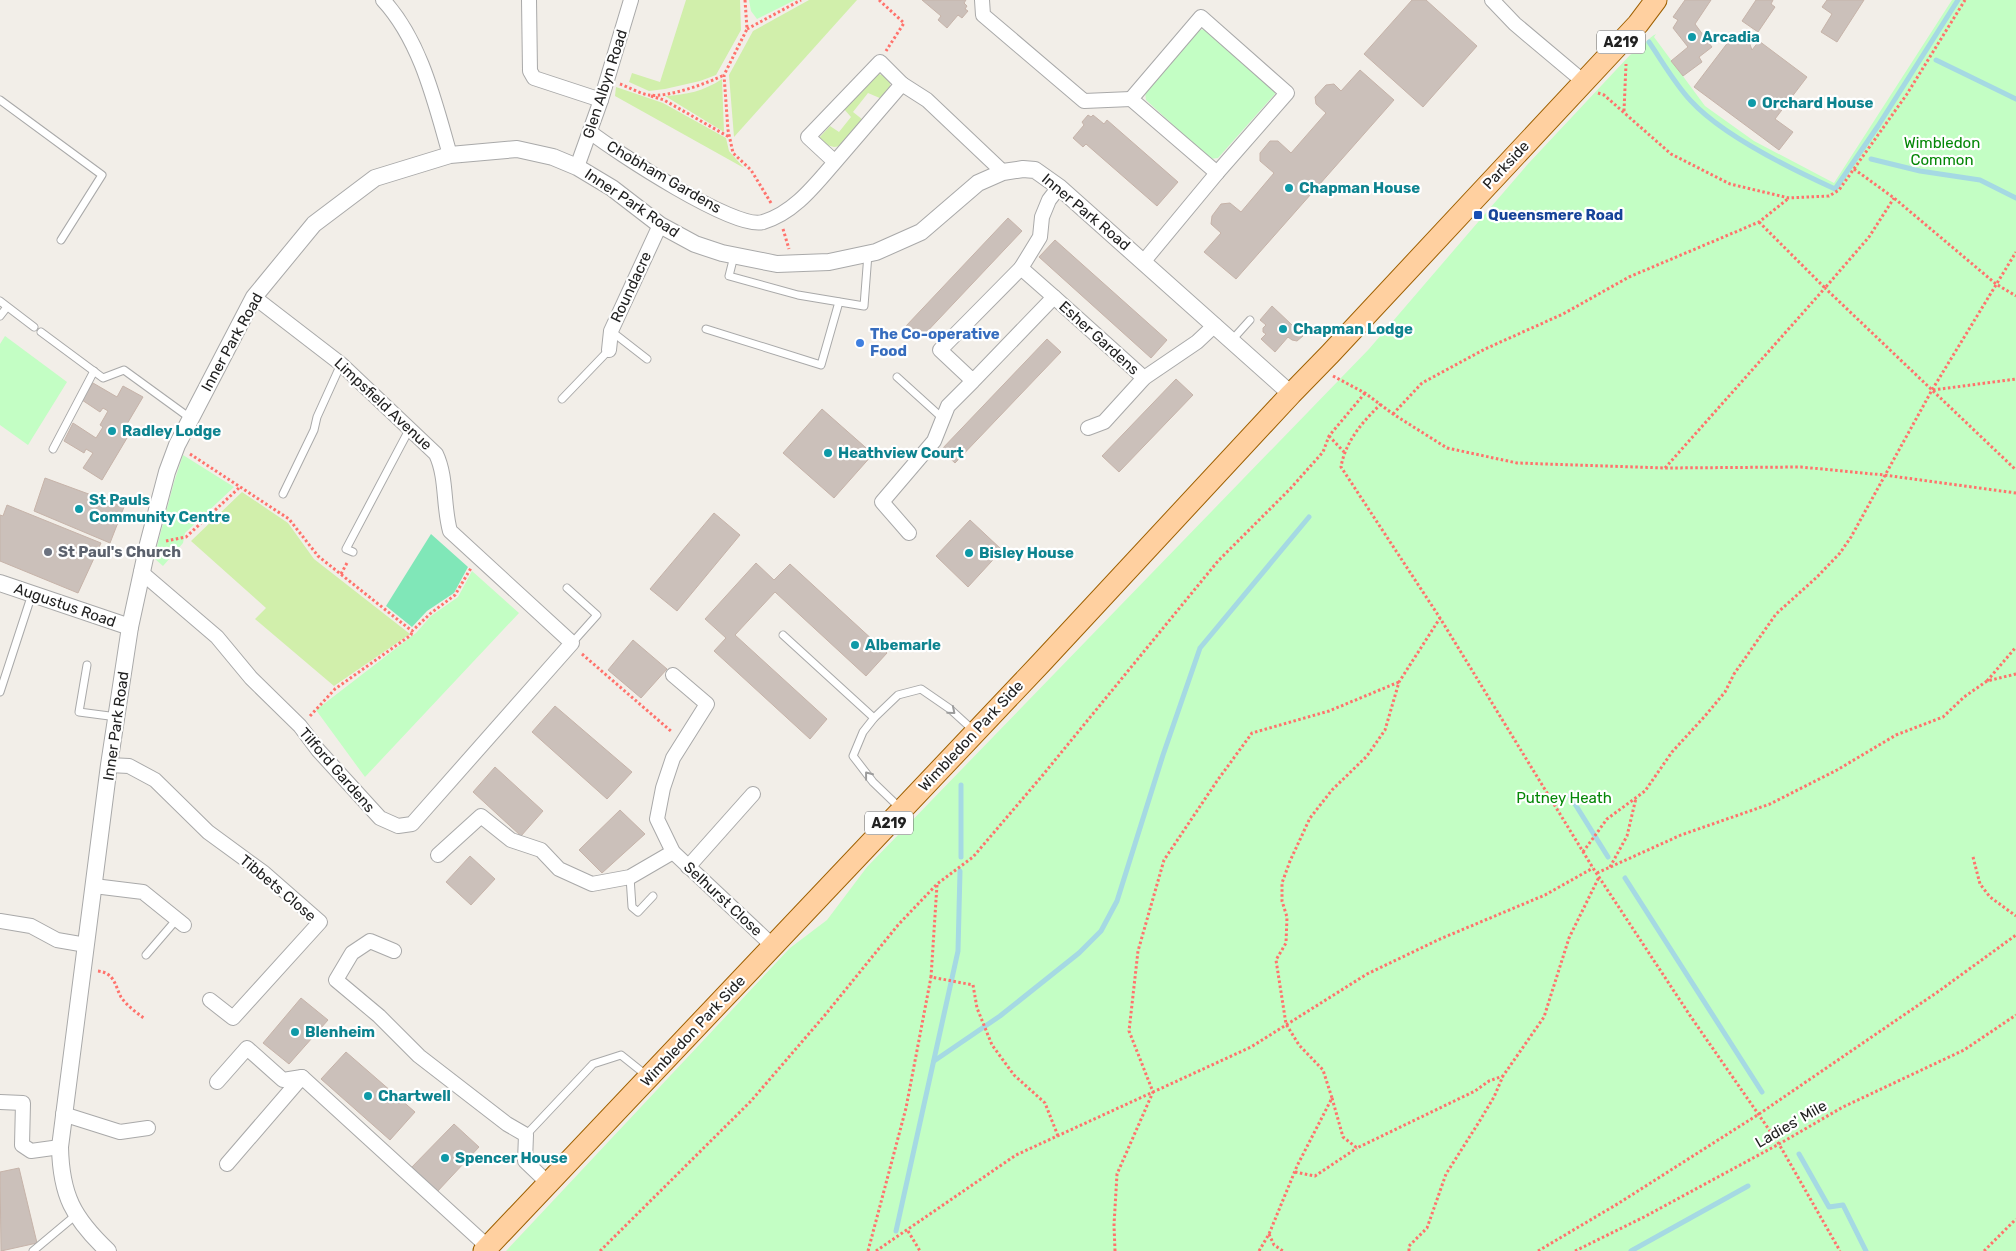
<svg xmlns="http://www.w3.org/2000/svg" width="2016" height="1251" font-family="Rubik,sans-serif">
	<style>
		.grass { fill: #d1efab }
		.park { fill: #c3fec4 }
		.pitch { fill: #80e7b8 }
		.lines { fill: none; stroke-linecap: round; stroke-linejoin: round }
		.stream { stroke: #a5d9e3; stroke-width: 5 }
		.building { fill: #cbc0ba; stroke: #c6b3a9 }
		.service-casing { stroke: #a9a9a9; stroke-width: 9 }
		.minor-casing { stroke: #a9a9a9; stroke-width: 16 }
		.tertiary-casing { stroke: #a9a9a9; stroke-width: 18 }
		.primary-casing { stroke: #9f6000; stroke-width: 23 }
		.path { stroke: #ff726c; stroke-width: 3; stroke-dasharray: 2.5 2.5; stroke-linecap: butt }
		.service { stroke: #fff; stroke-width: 7 }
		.minor { stroke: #fff; stroke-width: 14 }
		.tertiary { stroke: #fff; stroke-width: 16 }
		.primary { stroke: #ffd0a0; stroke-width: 21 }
		.oneway { stroke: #9c9c9c }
		.culture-dot { fill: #0f9aa8; stroke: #fff; stroke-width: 2 }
		.transit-dot { fill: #1a4fb4; stroke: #fff; stroke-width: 2 }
		.shop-dot { fill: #3f7fe0; stroke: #fff; stroke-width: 2 }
		.worship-dot { fill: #6b7280; stroke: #fff; stroke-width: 2 }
		.labels { text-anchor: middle; stroke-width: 4.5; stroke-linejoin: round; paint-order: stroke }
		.shield { fill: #fff; stroke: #646464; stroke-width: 1 }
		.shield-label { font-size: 14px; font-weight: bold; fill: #222 }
		.culture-label { font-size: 15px; font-weight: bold; fill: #0d838f; stroke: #fff; text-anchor: start }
		.street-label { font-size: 15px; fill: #222; stroke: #fff }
		.park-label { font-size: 15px; fill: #048706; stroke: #fff }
		.transit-label { font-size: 15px; font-weight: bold; fill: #164399; stroke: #fff; text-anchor: start }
		.shop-label { font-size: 15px; font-weight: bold; fill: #366cbe; stroke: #fff; text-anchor: start }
		.worship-label { font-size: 15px; font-weight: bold; fill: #5b616d; stroke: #fff; text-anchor: start }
	</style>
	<rect width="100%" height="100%" fill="#f2eee8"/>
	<g class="grass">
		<path d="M686,0h54l1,30 -25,45 -16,6 -35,8 -16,2 -20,-9 3,-9 28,9z"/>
		<path d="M809,0h48l-123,137 -5,-62 24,-44z"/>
		<path d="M879,74l6,2 5,6v8l-8,9 -14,-6 -15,19 10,8 -22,26 -7,1 -11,-3 -4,-6 11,-12 9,6 12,-15 -7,-8 26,-30z"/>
		<path d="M722,79l2,53 -59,-36c21,-1 39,-5 57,-17z"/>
		<path d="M616,87l47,16 63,35 3,13 15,17 -129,-72z"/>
		<path d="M242,492l46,31 26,36 96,75 -76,52 -79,-67 11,-11 -75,-67z"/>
	</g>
	<g class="park">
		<path d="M749,0h46l-38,19 -6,-8z"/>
		<path d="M1952,0h64v1251h-1510l284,-303 37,-28 40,-53 502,-518 158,-184 103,-110c3,-2 9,-3 11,-6 5,-6 7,-11 15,-15l-2,3 51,69 49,35 80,42z"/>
		<path d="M1206,29l69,61v4l-57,64 -8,1 -64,-59 -1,-8 54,-62z"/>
		<path d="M5,336l62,46 -39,63 -28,-20v-81z"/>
		<path d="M183,455l51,32 -49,46 -2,10 -20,23 -9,-8 20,-76z"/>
		<path d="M472,571l47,42 -154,164 -49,-67 100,-77 15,-17 27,-19z"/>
	</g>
	<path class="pitch" d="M431,534l37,33 -14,26 -27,18 -15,16 -26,-21z"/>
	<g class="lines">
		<g class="stream">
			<path d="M1649,42c13,19 26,42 42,59 32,35 100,68 144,88l43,-63 80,-126"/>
			<path d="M1936,60l80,39"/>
			<path d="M1871,159l49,12 60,9 36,18"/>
			<path d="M1570,796l38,61"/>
			<path d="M961,857v-72"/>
			<path d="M1625,878l137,214"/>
			<path d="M934,1061l66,-45 79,-63 22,-22 16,-30 46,-146 37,-107 109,-131"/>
			<path d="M1799,1154l30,53 14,-2 23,46"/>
			<path d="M896,1231l62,-280 2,-80"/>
			<path d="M1631,1251l117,-65"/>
		</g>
	</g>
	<g class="building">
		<path d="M922,0h44l-2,3 3,3 -2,3 3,2 -6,7 -4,-3 -11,13 -9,-8 3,-4z"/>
		<path d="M1412,0h14l51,46 -54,61 -59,-53z"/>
		<path d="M1685,0h26l-16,24 17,23 -13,10 3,5 -19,14 -12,-15 17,-14 -15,-19 5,-8 -5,-3z"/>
		<path d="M1756,0h17l-2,4 4,3 -17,25 -16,-11z"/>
		<path d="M1827,0h37l-27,42 -16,-10 11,-18 -10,-7z"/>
		<path d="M1739,35l10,7 3,8 7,-9 48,36 -32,42 18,13 -14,18 -85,-63 38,-50z"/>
		<path d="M1360,70l34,30 -158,179 -32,-27 17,-19 -10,-9 1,-8 9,-12 9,-1 11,9 33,-39 -14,-12v-8l10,-12h8l13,12 35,-40 -10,-9 -1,-7 11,-12 8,-1 7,7z"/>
		<path d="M1088,115l3,2 2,-2 11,9 3,-4 71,62 -21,24 -71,-62 -3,3 -10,-9 11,-13 -2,-3z"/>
		<path d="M1008,218l14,13 -102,108 -14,-13z"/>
		<path d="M1055,240l112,100 -16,18 -112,-101z"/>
		<path d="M1272,306l20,19h7l4,5v6l-6,5 -5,-1 -4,-3 -13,15 -14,-13 5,-5 -3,-2v-4l3,-3 -6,-5z"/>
		<path d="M1047,339l14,13 -106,111 -14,-13z"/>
		<path d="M1176,379l17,16 -74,77 -17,-16z"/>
		<path d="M93,383l24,14 6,-11 20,11 -22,37 6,4 -25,42 -19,-12 10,-15 -7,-4 -2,4 -20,-12 9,-18 23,15 7,-11 -3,-2 8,-14 -5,-3 -3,4 -18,-12z"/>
		<path d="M822,409l51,45 -39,44 -51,-45z"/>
		<path d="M45,478l79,29 -14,36 -76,-32z"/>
		<path d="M7,505l94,38 -23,50 -78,-32v-46l3,1z"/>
		<path d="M714,513l26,22 -63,76 -27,-22z"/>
		<path d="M970,520l32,30 -34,37 -32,-31z"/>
		<path d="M756,563l18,17 16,-16 97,89 -21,23 -91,-84 -40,43 92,84 -17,20 -96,-88 12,-13 -21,-19z"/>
		<path d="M633,640l34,29 -26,29 -33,-28z"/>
		<path d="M555,706l77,66 -25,27 -75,-67z"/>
		<path d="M495,767l48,44 -22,25 -48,-44z"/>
		<path d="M620,810l25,24 -43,39 -23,-23z"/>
		<path d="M470,856l25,23 -24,26 -25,-23z"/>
		<path d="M301,998l27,22 -39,44 -26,-21z"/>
		<path d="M346,1052l69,60 -25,28 -69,-61z"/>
		<path d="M454,1124l25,23 -43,46 -26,-24z"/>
		<path d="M19,1168l18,75 -36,8 -1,-79z"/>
	</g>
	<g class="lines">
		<defs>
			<g id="service">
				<path d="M0,100l102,75 -41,65"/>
				<path d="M734,256l-5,20 69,19 66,11 4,-52"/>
				<path d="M0,301l34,26"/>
				<path d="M0,316l7,-9"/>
				<path d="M706,329l115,36 18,-63"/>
				<path d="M611,331l36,28"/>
				<path d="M41,332l62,46 21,-8 66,48"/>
				<path d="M1232,340l18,-20"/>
				<path d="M897,377l42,38h5"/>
				<path d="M562,399l47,-49"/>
				<path d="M53,449l41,-78"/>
				<path d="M283,494l31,-64 3,-13 24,-53"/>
				<path d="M353,552l-7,-3 64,-121"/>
				<path d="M567,588l30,27 -25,28"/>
				<path d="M783,635l91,83"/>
				<path d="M87,665l-8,47 38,5"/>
				<path d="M0,692l32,-98"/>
				<path d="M900,808l-27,-26 -20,-26 10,-24 11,-14 24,-23 23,-6 29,20 23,21"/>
				<path d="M630,877l2,30 6,5 15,-16"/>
				<path d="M146,955l31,-36"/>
				<path d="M526,1135l67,-71 28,-9 25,20"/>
				<path d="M33,1251l43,-36"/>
			</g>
			<g id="minor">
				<path d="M383,0c38,41 52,103 67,155"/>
				<path d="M529,0l1,71 4,7 67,22"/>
				<path d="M982,0l1,15 101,86 47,-2"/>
				<path d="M1492,0l23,24 69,58"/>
				<path d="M1201,17l86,76 -70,80 -86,-74z"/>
				<path d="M902,84l25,16 76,72"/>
				<path d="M590,132c26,20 146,99 173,90 31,-9 52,-37 72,-60l-27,-25 72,-75 22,22 -67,78"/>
				<path d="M577,167l24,-67 30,-100"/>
				<path d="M1144,261l73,-88"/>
				<path d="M1021,268l19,-31 2,-20 7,-17 10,-13"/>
				<path d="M1054,297l90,81"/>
				<path d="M609,350l2,-19 49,-106"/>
				<path d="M1088,428l16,-6 40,-44 53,-36 18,-17"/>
				<path d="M909,533l-27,-31 52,-61 14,-35 25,-25 -33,-31 81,-82 33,29 -81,84"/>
				<path d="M141,572l76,65 34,41 49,48 18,24 62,68 18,8 14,-2 160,-181 -122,-112c-7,-25 -3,-54 -14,-77l-95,-90 -87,-67"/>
				<path d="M673,675l34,29 -34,54 -10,30 -6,31 16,33 100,94"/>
				<path d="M109,765l20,1 26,14 53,52 56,41 56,49 -87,96 -23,-18"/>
				<path d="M438,855l43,-39 30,24 30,10 18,19 33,15 38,-7 43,-25"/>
				<path d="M688,867l65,-73"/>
				<path d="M94,886l49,6 41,33"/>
				<path d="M0,921l31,5 26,14 29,5"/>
				<path d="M394,951l-24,-10 -18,12 -16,27 43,36 40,40 88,68 19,11 -1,26 24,23"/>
				<path d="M217,1082l30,-34 36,32 19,-3"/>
				<path d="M0,1102l23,1 -1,42 9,6 29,-4"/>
				<path d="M63,1114l57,18 28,-4"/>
				<path d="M227,1164l75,-87 186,170"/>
			</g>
			<g id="tertiary">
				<path d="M0,583l130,44"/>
				<path d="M108,1251c-35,-33 -47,-56 -48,-104l49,-382 21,-138 18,-83 19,-72 10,-27 77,-148 60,-73 61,-46 75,-23 67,-6 36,8 24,10 35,21 48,37 35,19 27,9 55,11 52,-2 47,-10 45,-20 57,-49 25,-11 20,-3 12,1 24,17 232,207"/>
			</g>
			<path id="primary" d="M484,1251l557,-588 250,-269 39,-40 308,-330 18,-24"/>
		</defs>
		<use href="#service" class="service-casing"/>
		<use href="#minor" class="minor-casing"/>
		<use href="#tertiary" class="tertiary-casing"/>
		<use href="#primary" class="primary-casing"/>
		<g class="path">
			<path d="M745,0l2,29 -23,46 4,55 5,23 18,17 20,33"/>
			<path d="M879,0l25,23 -18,28"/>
			<path d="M747,29l54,-29"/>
			<path d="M620,84c9,3 20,10 29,11 18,3 59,-12 75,-20"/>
			<path d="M1598,93l6,2 67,59 59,30 59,14 40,-2 10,-6 68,-96 58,-94"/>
			<path d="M651,96l13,4 65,37"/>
			<path d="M1624,111l2,-47"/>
			<path d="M1854,169l40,29 102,86 20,12"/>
			<path d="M1759,222l66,66 44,-51 25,-39"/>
			<path d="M783,229l6,20"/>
			<path d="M1333,376l32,17 28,21 54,34 70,15 147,5 137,-1 83,8 132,18"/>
			<path d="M1933,390l83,-11"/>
			<path d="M1381,404c-18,17 -36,38 -40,63l99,151 153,250 98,149 88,127 61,107"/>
			<path d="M1393,414l29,-31 63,-34 78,-35 66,-37 130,-55 30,-24"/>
			<path d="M1329,436l15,16"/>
			<path d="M190,454l99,65 29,37 94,75 19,-18 24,-18 16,-27"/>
			<path d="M1665,468l160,-180 191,182"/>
			<path d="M166,541l20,-4 54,-50"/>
			<path d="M341,574l7,-13"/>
			<path d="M582,654l90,78"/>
			<path d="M1987,681l29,-34"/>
			<path d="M310,716l25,-27 76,-54 1,-4"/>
			<path d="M1583,852l24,-33 38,-28 27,-39 33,-36 20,-24 9,-18 42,-60 41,-37 23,-24 11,-16 81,-147 84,-138"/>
			<path d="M1973,857l7,27 10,13 26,19"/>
			<path d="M1610,867l17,-31 9,-38"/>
			<path d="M1597,873l84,-38 89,-31 67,-34 59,-35 47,-18 21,-20 23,-16 29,-7"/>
			<path d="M937,885l-6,92 42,8 4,23 15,37 22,30 31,28 13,33"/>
			<path d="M98,971c17,2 17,15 23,26 6,9 16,16 24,22"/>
			<path d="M1332,1098l11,39 14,11 118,-57 14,-10 14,-5"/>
			<path d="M1295,1172l20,4 42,-28"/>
			<path d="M908,1231l12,20"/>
			<path d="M1269,1234l5,11 9,6"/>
			<path d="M600,1251l151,-150 74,-86 73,-90 39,-41 36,-27 69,-81 176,-215 72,-72 33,-37 6,-16 36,-43"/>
			<path d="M868,1251l38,-143 25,-131"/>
			<path d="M876,1251l140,-96 235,-108 116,-73 73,-35 105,-44 48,-27"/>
			<path d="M1115,1251l-1,-26 3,-51 36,-82 -24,-61 9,-80 26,-91 53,-79 35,-48 77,-22 70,-29"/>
			<path d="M1259,1251l10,-17 28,-68 35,-68 -9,-28 -24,-25 -13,-21 -10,-64 10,-17 1,-26 -5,-16v-18l8,-22 20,-43 22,-28 35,-34 18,-26 14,-48 41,-64"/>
			<path d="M1409,1251v-5l18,-18 19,-54 33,-52 15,-25 9,-21 41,-59 25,-79 30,-61"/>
			<path d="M1538,1251l81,-48 140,-89 180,-123 77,-56"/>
			<path d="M1575,1251l69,-34 135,-73 64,-37 121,-57 52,-35"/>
			<path d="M1984,1251l32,-32"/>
		</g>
		<use href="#service" class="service"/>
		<use href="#minor" class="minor"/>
		<use href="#tertiary" class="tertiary"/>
		<use href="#primary" class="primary"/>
	</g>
	<defs><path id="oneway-chevron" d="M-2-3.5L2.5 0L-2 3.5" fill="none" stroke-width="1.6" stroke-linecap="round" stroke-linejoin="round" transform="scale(1.25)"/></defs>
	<g class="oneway">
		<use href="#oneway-chevron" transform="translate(952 711) rotate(40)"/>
		<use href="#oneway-chevron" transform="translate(868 775) rotate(-128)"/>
	</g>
	<g class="culture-dot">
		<circle cx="1692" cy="37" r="5"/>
		<circle cx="1752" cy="103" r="5"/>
		<circle cx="1289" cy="188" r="5"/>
		<circle cx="1283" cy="329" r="5"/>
		<circle cx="112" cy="431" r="5"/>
		<circle cx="828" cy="453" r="5"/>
		<circle cx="79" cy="509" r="5"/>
		<circle cx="969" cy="553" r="5"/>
		<circle cx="855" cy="645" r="5"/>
		<circle cx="295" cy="1032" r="5"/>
		<circle cx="368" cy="1096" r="5"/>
		<circle cx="445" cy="1158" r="5"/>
	</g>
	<rect class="transit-dot" x="1473" y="210" width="10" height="10" rx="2.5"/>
	<circle class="shop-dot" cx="860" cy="343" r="5"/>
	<circle class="worship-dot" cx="48" cy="552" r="5"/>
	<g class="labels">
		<g class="shield">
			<rect x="1597" y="30.5" width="48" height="23" rx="4"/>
			<rect x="865" y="811.5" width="48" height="23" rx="4"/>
		</g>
		<g class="shield-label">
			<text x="1621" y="47">A219</text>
			<text x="889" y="828">A219</text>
		</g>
		<g class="culture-label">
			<text x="1702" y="42">Arcadia</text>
			<text x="1762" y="108">Orchard House</text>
			<text x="1299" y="193">Chapman House</text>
			<text x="1293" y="334">Chapman Lodge</text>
			<text x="122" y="436">Radley Lodge</text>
			<text x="838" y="458">Heathview Court</text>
			<text x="89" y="505">St Pauls<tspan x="89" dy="17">Community Centre</tspan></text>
			<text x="979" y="558">Bisley House</text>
			<text x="865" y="650">Albemarle</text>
			<text x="305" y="1037">Blenheim</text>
			<text x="378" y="1101">Chartwell</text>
			<text x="455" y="1163">Spencer House</text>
		</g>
		<g class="street-label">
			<text transform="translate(605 84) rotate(-72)" y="5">Glen Albyn Road</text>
			<text transform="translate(1506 165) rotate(-47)" y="5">Parkside</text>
			<text transform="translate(664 177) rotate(30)" y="5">Chobham Gardens</text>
			<text transform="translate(632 203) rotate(34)" y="5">Inner Park Road</text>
			<text transform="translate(1086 212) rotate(40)" y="5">Inner Park Road</text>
			<text transform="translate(631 287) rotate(-65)" y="5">Roundacre</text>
			<text transform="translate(1099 338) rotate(42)" y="5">Esher Gardens</text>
			<text transform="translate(232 342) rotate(-61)" y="5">Inner Park Road</text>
			<text transform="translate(383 404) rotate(43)" y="5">Limpsfield Avenue</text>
			<text transform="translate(65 605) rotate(19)" y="5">Augustus Road</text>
			<text transform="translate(116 726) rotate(-82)" y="5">Inner Park Road</text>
			<text transform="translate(971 736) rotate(-47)" y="5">Wimbledon Park Side</text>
			<text transform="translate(337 770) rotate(49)" y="5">Tilford Gardens</text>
			<text transform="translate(278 888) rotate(40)" y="5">Tibbets Close</text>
			<text transform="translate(723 899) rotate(43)" y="5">Selhurst Close</text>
			<text transform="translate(693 1031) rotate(-47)" y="5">Wimbledon Park Side</text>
			<text transform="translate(1791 1124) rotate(-30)" y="5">Ladies' Mile</text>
		</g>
		<g class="park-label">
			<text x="1942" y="148">Wimbledon<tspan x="1942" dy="17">Common</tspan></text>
			<text x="1564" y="803">Putney Heath</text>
		</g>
		<g class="transit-label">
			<text x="1488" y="220">Queensmere Road</text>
		</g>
		<g class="shop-label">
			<text x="870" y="339">The Co-operative<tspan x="870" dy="17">Food</tspan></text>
		</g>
		<g class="worship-label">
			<text x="58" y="557">St Paul's Church</text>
		</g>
	</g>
</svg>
